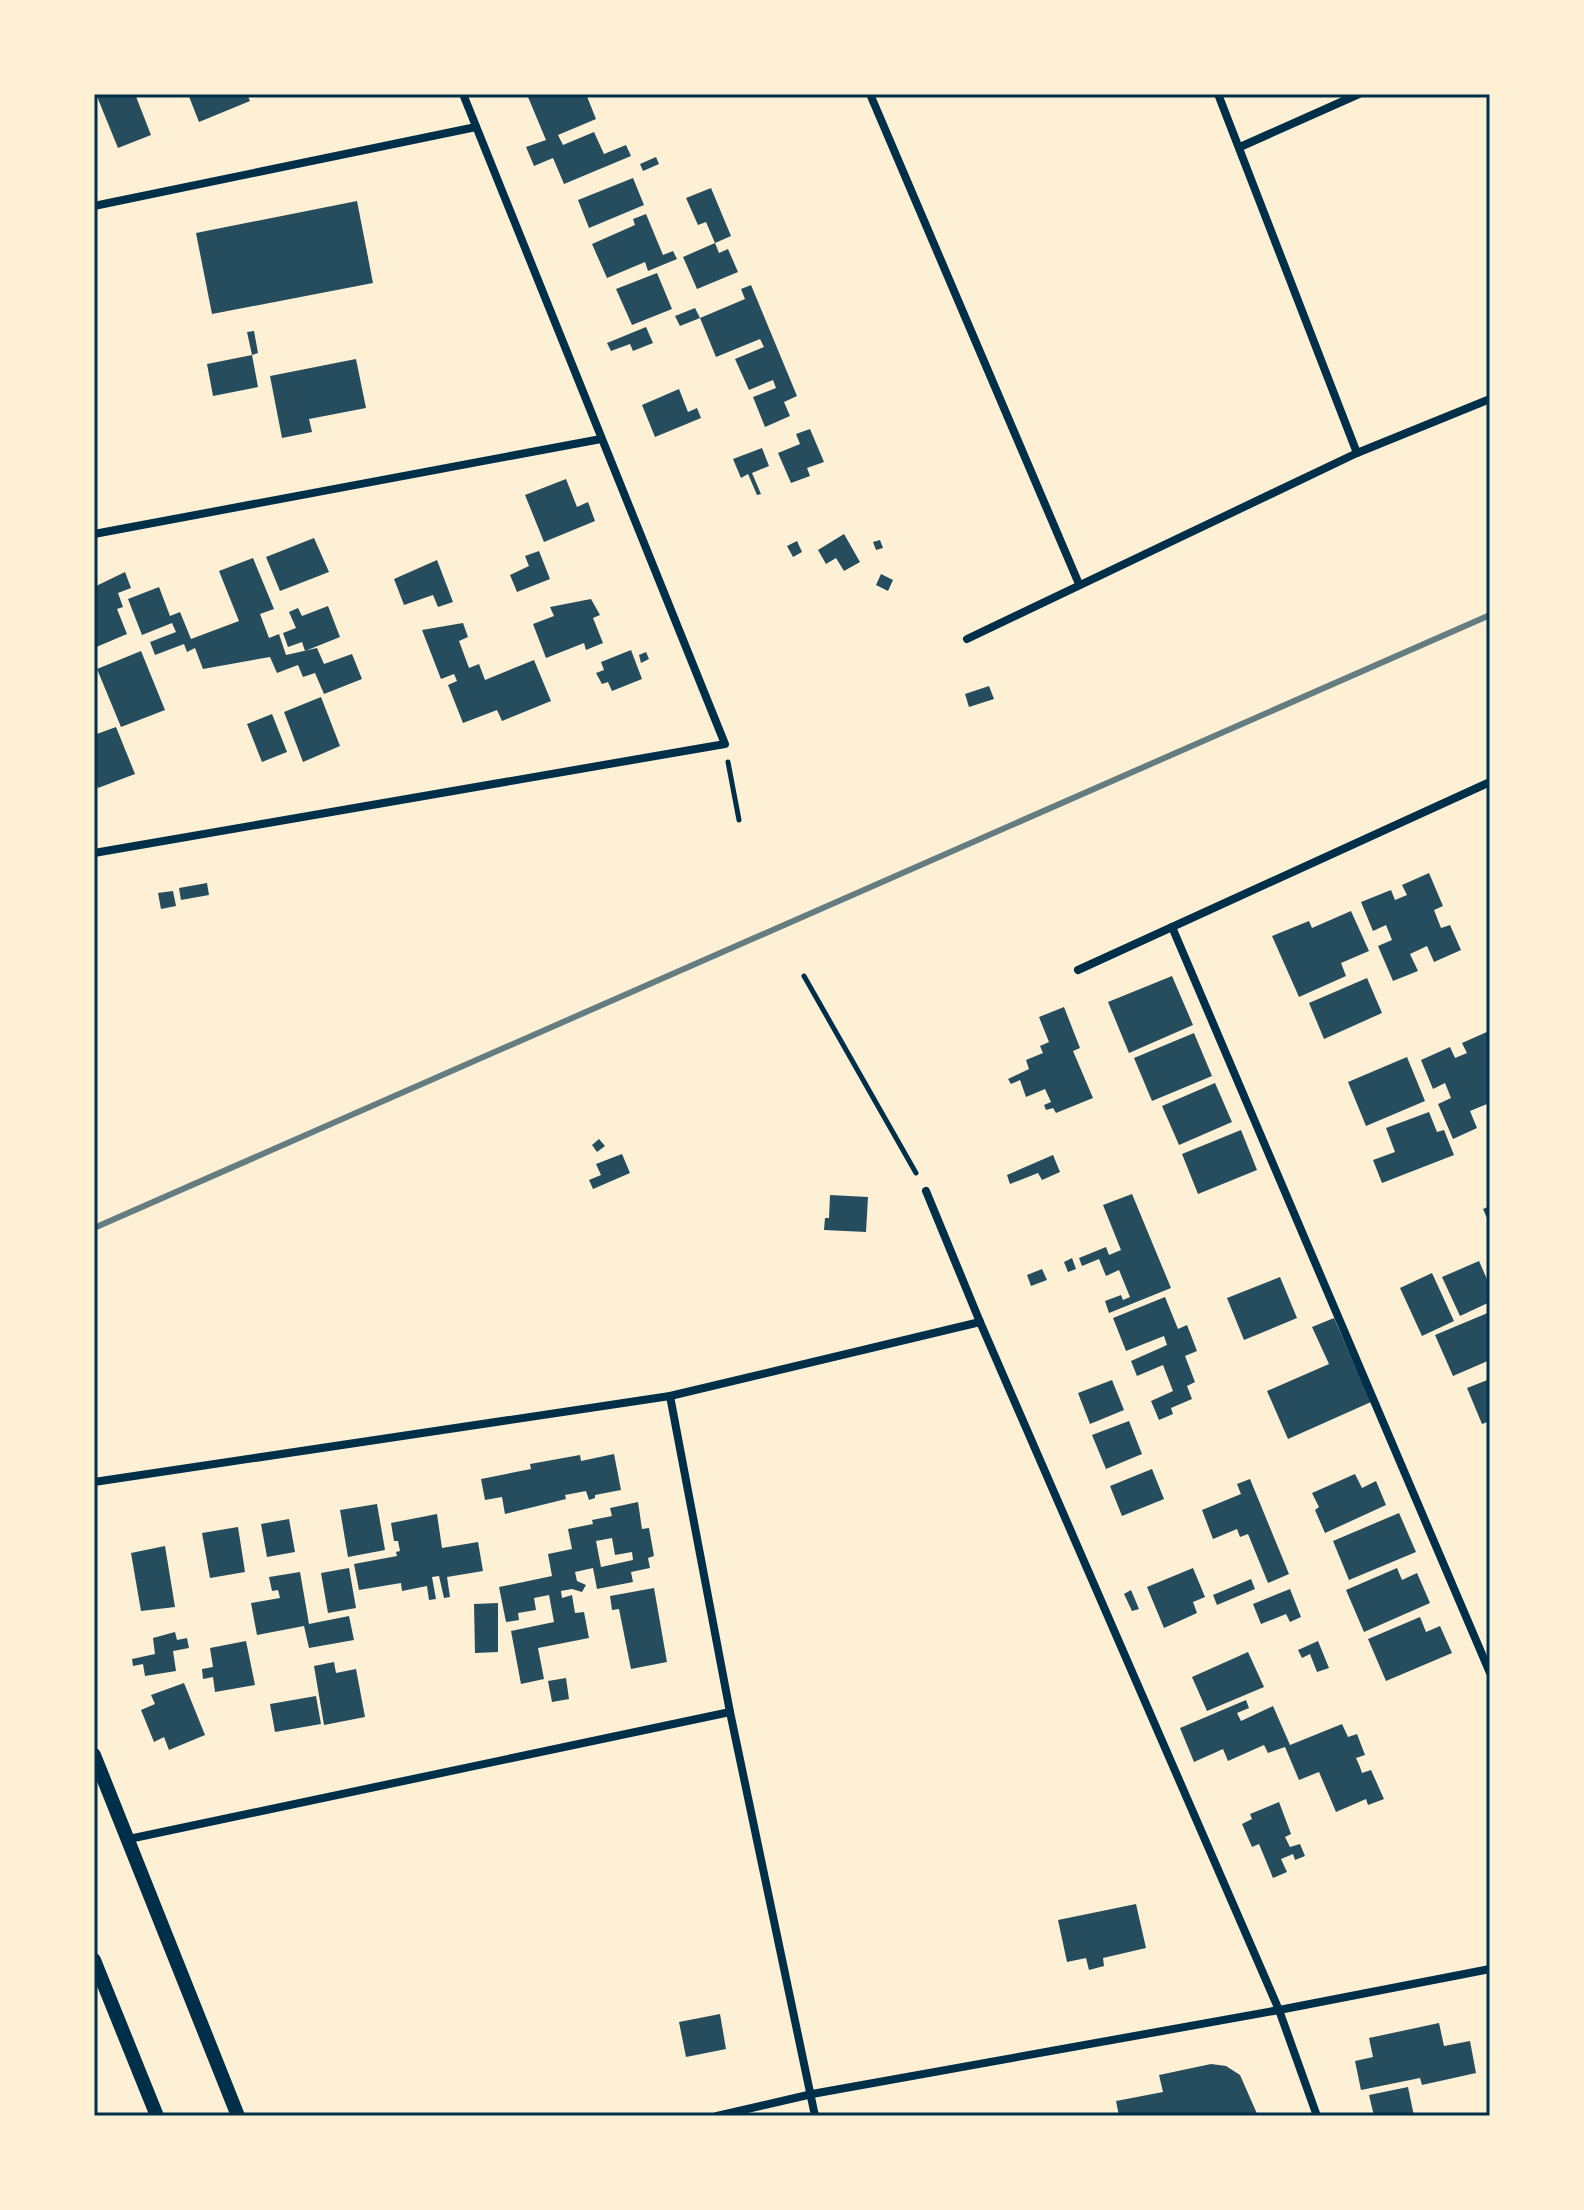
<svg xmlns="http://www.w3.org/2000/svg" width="1584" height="2210" font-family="'Fira Sans',sans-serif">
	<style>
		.building { fill: #264d5e; fill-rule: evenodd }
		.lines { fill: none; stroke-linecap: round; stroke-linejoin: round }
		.path { stroke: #003049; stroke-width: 5 }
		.minor { stroke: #003049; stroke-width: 8 }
		.tertiary { stroke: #003049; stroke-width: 14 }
		.rail { stroke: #657d81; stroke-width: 6 }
		.neatline { fill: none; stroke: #003049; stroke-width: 3 }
	</style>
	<rect width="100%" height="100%" fill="#fdf0d5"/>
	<g class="building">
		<path d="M96,94h39l16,41 -33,13z"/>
		<path d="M188,94h59l3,7 -51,21z"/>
		<path d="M535,94h51l10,25 -38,16 5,10 31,-13 10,22 22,-9 5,11 -67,28 -11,-26 -19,8 -8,-19 20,-7 -18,-43z"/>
		<path d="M656,157l3,7 -16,7 -3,-7z"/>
		<path d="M633,178l11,27 -55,23 -11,-28z"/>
		<path d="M711,188l20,48 -16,7 4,10 9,-4 10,23 -41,17 -14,-32 32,-14 -9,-21 -8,3 -12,-27z"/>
		<path d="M357,201l16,82 -161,31 -16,-81z"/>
		<path d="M646,214l17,41 10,-4 4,8 -29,12 -3,-9 -38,16 -15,-34 43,-19 -2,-6z"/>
		<path d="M657,273l15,36 -40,16 -16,-36z"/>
		<path d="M751,285l46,111 -13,6 6,14 -25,11 -12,-30 23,-9 -3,-8 -24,10 -14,-31 29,-12 -4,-8 -44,18 -16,-39 -20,8 -5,-10 20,-8 5,10 45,-19 -4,-10z"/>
		<path d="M646,327l7,16 -20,8 -3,-7 -19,7 -4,-8z"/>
		<path d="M254,331l4,22 -6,2 -5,-23z"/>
		<path d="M252,355l6,32 -45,9 -6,-32z"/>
		<path d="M356,359l10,49 -57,11 3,13 -30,6 -12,-62z"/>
		<path d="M679,389l9,23 9,-4 4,10 -46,19 -13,-32z"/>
		<path d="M810,429l14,33 -17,6 3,8 -19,7 -13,-30 22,-9 -4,-10z"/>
		<path d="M762,448l7,18 -17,7 9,21 -4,1 -9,-21 -7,4 -8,-19z"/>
		<path d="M566,479l11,28 11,-5 7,19 -51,21 -19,-47z"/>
		<path d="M844,534l16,28 -16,9 -8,-13 -10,6 -8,-14z"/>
		<path d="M314,538l15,34 -49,19 -14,-34z"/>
		<path d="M880,540l3,8 -7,2 -3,-8z"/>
		<path d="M797,541l5,11 -9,5 -6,-11z"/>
		<path d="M539,551l11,28 -33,13 -7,-17 19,-9 -4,-10z"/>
		<path d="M253,558l21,51 -14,5 9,24 10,-4 7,21 31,-7 7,16 28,-10 10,25 -38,15 -9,-21 -12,4 -5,-12 -21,8 -7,-16 -67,12 -8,-21 -8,4 -3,-8 -29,11 -5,-13 26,-10 -4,-9 -30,12 -14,-36 31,-12 11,29 10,-4 11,27 48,-18 -20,-50z"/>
		<path d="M437,560l16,42 -15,5 -5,-12 -29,10 -10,-26z"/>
		<path d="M125,572l6,16 -13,5 5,14 -6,2 10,25 -33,14v-61z"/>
		<path d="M881,574l12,6 -5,11 -12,-6z"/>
		<path d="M591,599l9,16 -7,3 10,25 -17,7 -2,-7 -38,15 -13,-34 21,-8 -4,-9z"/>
		<path d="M328,606l12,31 -35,14 -3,-9 -14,5 -5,-14 13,-5 -7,-16 9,-4 4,8z"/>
		<path d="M463,623l5,14 -9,4 10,27 10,-4 6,16 49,-20 17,41 -49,20 -5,-11 -34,13 -15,-38 9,-4 -3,-7 -13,5 -19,-49z"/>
		<path d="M631,650l11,29 -30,12 -4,-9 -6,2 -6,-11 8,-3 -3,-8z"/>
		<path d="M141,651l24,59 -44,17 -24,-58z"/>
		<path d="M646,652l3,7 -8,4 -2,-8z"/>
		<path d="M989,686l5,13 -25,8 -4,-13z"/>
		<path d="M321,697l19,49 -37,16 -19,-50z"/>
		<path d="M272,714l15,38 -25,10 -15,-38z"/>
		<path d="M116,727l19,47 -37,14 -4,-11v-42z"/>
		<path d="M1429,873l14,33 -9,4 7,18 9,-3 11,25 -27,12 -7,-16 -17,8 8,17 -25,10 -15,-35 14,-6 -6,-15 -13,6 -12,-29 30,-12 4,10 12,-5 -5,-10z"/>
		<path d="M207,883l2,12 -28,5 -2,-12z"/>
		<path d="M173,891l3,15 -15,3 -3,-16z"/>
		<path d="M1351,911l18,40 -28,12 5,13 -47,21 -27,-61 37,-15 3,7z"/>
		<path d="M1172,976l21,49 -64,28 -21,-51z"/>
		<path d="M1367,978l15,35 -58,26 -15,-36z"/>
		<path d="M1064,1007l16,41 -7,3 20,47 -37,15 -3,-5 -7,2 -2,-5 7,-3 -6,-13 -19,8 -6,-17 -9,4 -3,-5 21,-10 -3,-9 17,-7 -3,-7 9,-4 -10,-25z"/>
		<path d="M1489,1031l1,79 -3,-6 -17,7 7,17 -24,11 -15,-35 13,-6 -6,-15 -12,6 -12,-29 29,-13 5,11 12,-5 -5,-10z"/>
		<path d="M1194,1033l18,43 -60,25 -18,-43z"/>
		<path d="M1407,1057l18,44 -59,25 -18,-44z"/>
		<path d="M1215,1083l17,39 -53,23 -17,-39z"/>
		<path d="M1429,1112l8,20 7,-2 10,25 -72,28 -9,-23 22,-8 -9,-24z"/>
		<path d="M1241,1130l16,40 -59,24 -16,-40z"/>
		<path d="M599,1139l6,7 -8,6 -5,-7z"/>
		<path d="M622,1154l8,19 -37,16 -4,-9 12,-5 -5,-11z"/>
		<path d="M1053,1155l7,17 -18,8 -4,-7 -28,11 -3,-9z"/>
		<path d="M1132,1194l39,94 -62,25 -4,-12 16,-6 2,5 7,-3 -11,-27 -13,6 -7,-17 -17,7 -3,-8 27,-11 3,8 12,-5 -18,-45z"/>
		<path d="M830,1195l38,2 -2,35 -42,-2 1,-12h4z"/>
		<path d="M1490,1206v19l-7,-16z"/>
		<path d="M1072,1258l4,11 -8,3 -4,-10z"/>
		<path d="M1479,1261l11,25v16l-30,14 -18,-39z"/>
		<path d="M1042,1269l5,11 -16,6 -4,-11z"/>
		<path d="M1432,1273l22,48 -32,15 -22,-48z"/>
		<path d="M1280,1277l17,41 -53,22 -17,-42z"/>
		<path d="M1165,1297l13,32 9,-4 10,26 -12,5 10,26 -8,4 5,13 -21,9 2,6 -14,6 -8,-19 22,-10 -10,-26 -26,11 -6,-15 36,-16 -3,-9 -38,15 -13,-33z"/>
		<path d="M1490,1312v48l-37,16 -18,-41z"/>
		<path d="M1334,1318l37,84 -83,37 -21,-48 62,-27 -17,-37z"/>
		<path d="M1490,1379v42l-8,3 -15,-36z"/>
		<path d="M1112,1380l12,30 -34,14 -12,-31z"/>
		<path d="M1129,1421l13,33 -36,15 -14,-34z"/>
		<path d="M614,1454l7,36 -26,5v3l-6,2 -3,-9 -21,4 1,4 -61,15 -3,-17 -17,3 -4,-21 50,-10 -1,-5 50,-9 1,6z"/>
		<path d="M1152,1469l12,30 -42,17 -12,-30z"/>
		<path d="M1355,1474l7,14 14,-7 10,24 -61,28 -10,-23 4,-3 -7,-14z"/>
		<path d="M1250,1479l39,95 -21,9 -20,-49 -8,3 -3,-8 -24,10 -11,-29 39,-16 -4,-10z"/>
		<path d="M638,1502l4,27 7,-1 5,28 -6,2 2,10 -19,4 2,10 -36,7 -4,-21 -18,4 2,9 9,4 -4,7 -10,-3 -11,2 1,7 10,-3 3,18 9,-1 5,26 -51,10 6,31 -23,5 -10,-53 43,-9 -5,-27 -15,3 2,12 -18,3 1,7 -13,2 -7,-35 53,-11 -4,-22 24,-5 -4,-20 25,-5 -1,-4 20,-4 -2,-8zM612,1538l3,17 17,-3 1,8 -32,7 -5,-26z"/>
		<path d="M377,1504l8,46 -37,7 -8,-47z"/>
		<path d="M1399,1513l17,39 -67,28 -16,-39z"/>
		<path d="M437,1514l5,34 36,-6 5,29 -36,6 3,20 -6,1 -5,-22 -7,1 4,22 -7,1 -2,-14 -25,5 -1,-8 -42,7 -5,-26 43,-8 -1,-4 4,-1 -2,-10h-4l-3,-18z"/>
		<path d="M289,1519l6,33 -28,5 -6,-33z"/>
		<path d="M238,1527l7,45 -35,6 -8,-45z"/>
		<path d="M165,1546l10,61 -34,4 -10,-58z"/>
		<path d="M349,1568l7,40 -28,5 -7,-40z"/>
		<path d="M1193,1568l12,29 -12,5 4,11 -33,15 -17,-41z"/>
		<path d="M1397,1568l5,12 15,-7 13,30 -66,29 -18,-42z"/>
		<path d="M300,1572l9,52 40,-8 5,24 -45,8 -5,-22 -47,9 -6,-32 29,-5 -2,-8 -6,1 -3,-14z"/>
		<path d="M1251,1579l4,10 -38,16 -4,-10z"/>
		<path d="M654,1588l13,74 -36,7 -12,-60 -7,1 -2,-14z"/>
		<path d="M1290,1589l11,28 -11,5 -4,-8 -25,10 -8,-20z"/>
		<path d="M1131,1590l8,19 -7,2 -8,-17z"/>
		<path d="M498,1603v49l-23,1 -1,-49z"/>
		<path d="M1420,1617l6,15 14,-6 12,27 -66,28 -18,-42z"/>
		<path d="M175,1632l2,8 10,-2 2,10 -16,3 3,20 -31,5 -2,-12 -10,2 -1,-7 23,-5 -2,-16z"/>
		<path d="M246,1641l9,44 -40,7 -2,-15 -10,2 -1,-10 11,-2 -3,-19z"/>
		<path d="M1318,1641l11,27 -12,4 -7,-18 -8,4 -4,-8z"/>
		<path d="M1248,1652l16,35 -57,24 -15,-34z"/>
		<path d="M334,1662l2,11 20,-4 9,48 -41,8 -10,-59z"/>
		<path d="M566,1678l3,21 -17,3 -4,-21z"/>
		<path d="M184,1683l21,52 -36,15 -5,-13 -10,5 -13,-32 14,-6 -4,-9z"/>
		<path d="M316,1696l5,28 -46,8 -5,-28z"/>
		<path d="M1246,1700l3,8 -12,5 4,8 32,-15 17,39 52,-21 6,13 9,-3 8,21 -9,3 4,9 2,6 9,-3 13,29 -16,6 -2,-6 -30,13 -17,-40 -20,8 -14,-33 -17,6 -4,-8 -36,16 -5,-12 -29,13 -14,-34z"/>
		<path d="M1279,1802l12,32 -6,3 5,10 10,-3 5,12 -10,4 -2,-6 -12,5 6,13 -14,6 -14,-34 -7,3 -10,-23 10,-5 -2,-5z"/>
		<path d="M1136,1904l10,44 -43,10 1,8 -15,4 -3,-12 -19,4 -9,-42z"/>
		<path d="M720,2014l6,35 -40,8 -7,-35z"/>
		<path d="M1439,2023l5,23 26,-5 6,32 -54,12 -2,-7 -59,12 -6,-29 18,-4 -4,-19z"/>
		<path d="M1211,2064l15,2 14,9 18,41h-139l-3,-15 47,-9 -4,-17z"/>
		<path d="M1408,2087l6,29h-40l-5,-21z"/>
	</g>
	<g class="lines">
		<g class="path">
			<path d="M728,762l11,58"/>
			<path d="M804,976l112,197"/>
		</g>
		<g class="minor">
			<path d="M870,94l209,490"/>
			<path d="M1218,94l139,359"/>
			<path d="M1240,147l119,-53"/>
			<path d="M94,206l382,-79"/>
			<path d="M94,534l507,-95"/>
			<path d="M967,639l390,-186 133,-54"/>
			<path d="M94,853l631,-109 -262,-650"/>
			<path d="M1172,927l318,746"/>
			<path d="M1078,970l412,-188"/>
			<path d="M926,1191l54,131 299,688 38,106"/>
			<path d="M670,1396l60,316 85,404"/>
			<path d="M94,1482l576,-86 310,-74"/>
			<path d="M129,1839l601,-127"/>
			<path d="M717,2116l95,-22 467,-84 211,-41"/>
		</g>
		<g class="tertiary">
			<path d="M94,1755l144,361"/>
			<path d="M94,1960l63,156"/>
		</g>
		<path class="rail" d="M94,1228l1396,-613"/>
	</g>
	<rect width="1584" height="2210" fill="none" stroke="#fdf0d5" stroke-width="192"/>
	<rect x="96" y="96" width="1392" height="2018" class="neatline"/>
</svg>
